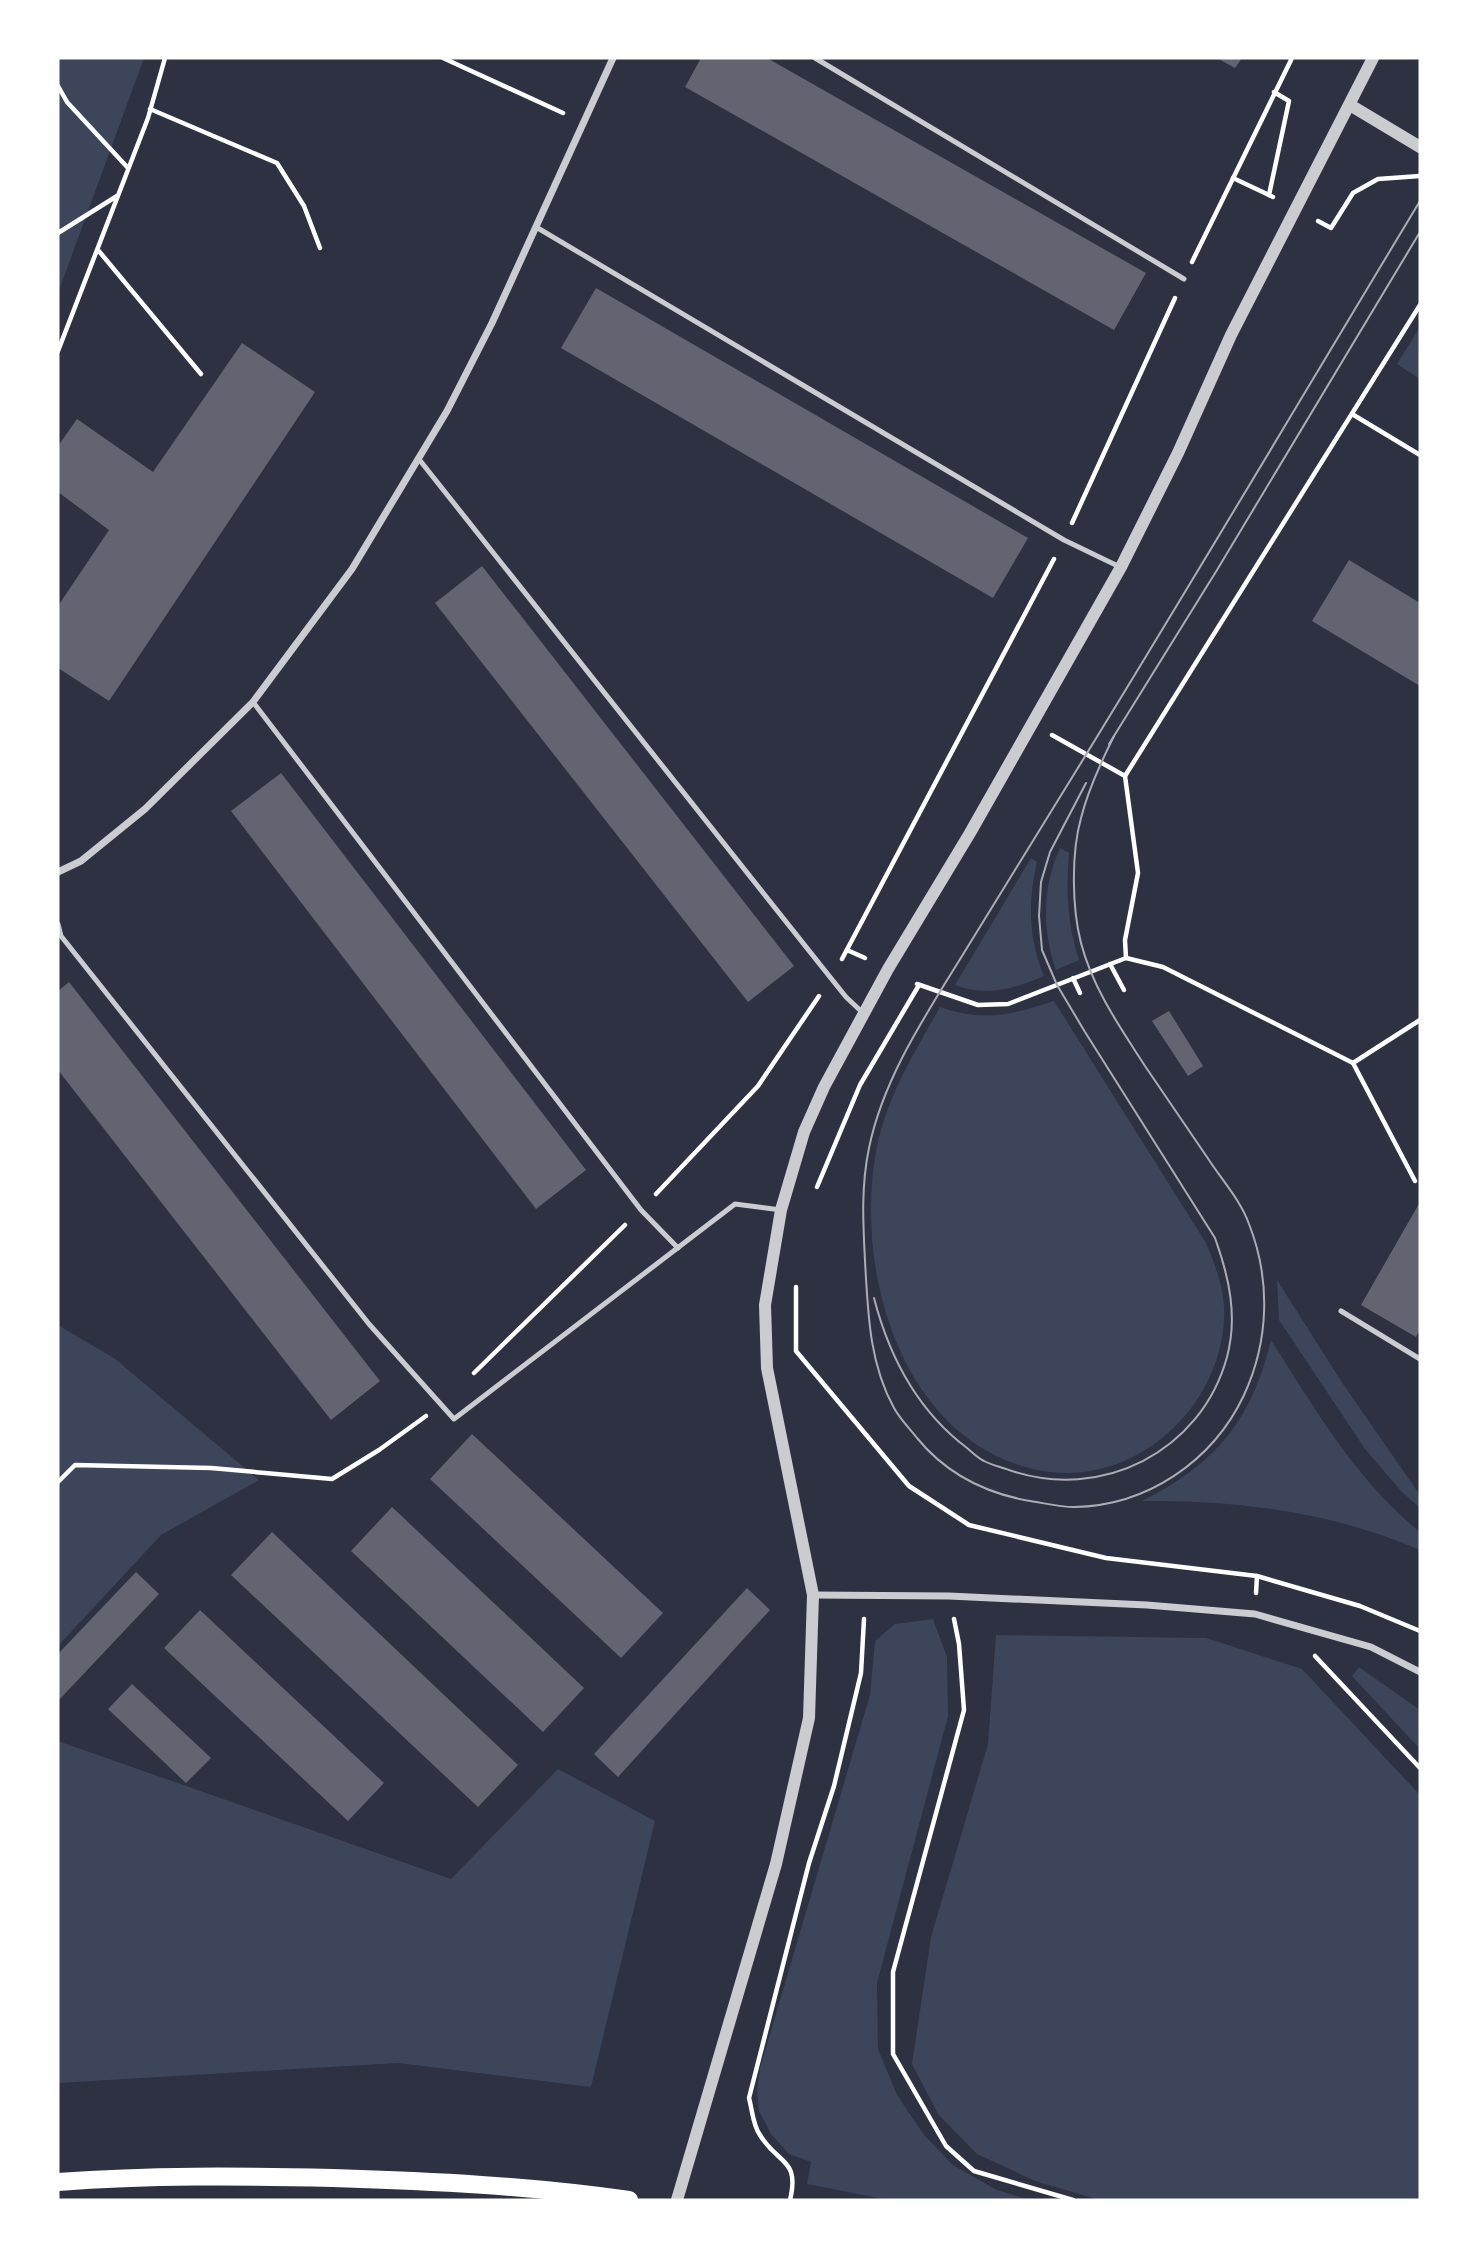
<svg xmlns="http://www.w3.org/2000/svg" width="1478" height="2258" font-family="Arial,sans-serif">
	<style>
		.green { fill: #3c4559 }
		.building { fill: #626471 }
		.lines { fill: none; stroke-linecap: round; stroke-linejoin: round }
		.path { stroke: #fff; stroke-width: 4.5 }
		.service { stroke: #caccd0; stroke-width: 5 }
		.minor { stroke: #caccd0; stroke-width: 7 }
		.tertiary { stroke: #caccd0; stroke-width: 12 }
		.primary { stroke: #fff; stroke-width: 18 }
		.tram { stroke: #abadb3; stroke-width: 2 }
	</style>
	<rect width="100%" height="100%" fill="#2d3142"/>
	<g class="green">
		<path d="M58,58h86l-86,235z"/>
		<path d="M1420,327v52l-23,-15z"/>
		<path d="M1060,848l9,5c-3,37 -2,71 10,107l-23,10c-14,-41 -14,-82 4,-122z"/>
		<path d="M1031,858l6,4c-9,39 -9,76 7,114 -30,13 -58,21 -89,9z"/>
		<path d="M1054,1001l152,242c10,23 20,50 18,77 -5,93 -96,172 -191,149 -130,-31 -177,-193 -158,-311 8,-55 38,-103 65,-151 43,15 71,8 114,-6z"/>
		<path d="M1277,1280l66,104 77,111v13l-18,-16 -37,-43 -86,-129z"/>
		<path d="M58,1325l56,33 145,122 -98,55 -103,111z"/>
		<path d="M1271,1340c44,69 84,139 149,192v18c-88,-38 -183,-50 -278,-49 75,-38 109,-80 129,-161z"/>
		<path d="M933,1619l14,38 1,59 -71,267 1,66 19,46 27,40 29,30 44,25 32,10h-141l-81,-16 4,-22 -22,-8 -18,-20 -12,-23 -2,-20 3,-23 110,-373 5,-54 20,-17z"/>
		<path d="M996,1635l210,3 96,31 118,126v405h-321l-64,-19 -58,-27 -39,-40 -26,-50 19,-127 57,-193z"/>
		<path d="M1359,1667l61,43v39l-68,-73z"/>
		<path d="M58,1741l393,138 107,-110 97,52 -64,266 -193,-24 -340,20z"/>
	</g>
	<g class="building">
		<path d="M701,58h66l379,215 -32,57 -429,-243z"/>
		<path d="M1217,58h25l-7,10z"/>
		<path d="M596,288l432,250 -35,60 -432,-250z"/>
		<path d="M242,343l73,49 -206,309 -51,-33v-62l51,-76 -51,-38v-46l19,-27 76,53z"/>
		<path d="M1349,560l71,43v83l-108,-65z"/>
		<path d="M482,566l312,400 -46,36 -313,-399z"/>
		<path d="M281,773l305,397 -50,39 -305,-398z"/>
		<path d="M69,982l311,399 -49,39 -273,-350v-79z"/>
		<path d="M1169,1011l34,55 -15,10 -36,-55z"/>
		<path d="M1420,1202v127l-4,8 -55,-32z"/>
		<path d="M472,1434l191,179 -42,45 -191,-179z"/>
		<path d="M392,1507l192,181 -41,44 -192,-181z"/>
		<path d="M272,1532l246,233 -40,42 -247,-232z"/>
		<path d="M136,1572l23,22 -101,107v-47z"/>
		<path d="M747,1588l23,22 -152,167 -24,-23z"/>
		<path d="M200,1610l184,173 -36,38 -184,-173z"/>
		<path d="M132,1684l79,74 -25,25 -78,-74z"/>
	</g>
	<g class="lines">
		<g class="path">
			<path d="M443,58l120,55"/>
			<path d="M58,86l9,16 61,66"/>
			<path d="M150,109l127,54 27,43 16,42"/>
			<path d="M1233,178l36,17"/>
			<path d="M1273,197l-4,-2 20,-94 -15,-9"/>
			<path d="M1318,221l13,7 22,-35 25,-14 42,-3"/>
			<path d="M58,233l59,-37"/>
			<path d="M98,250l103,124"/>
			<path d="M1192,262l100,-204"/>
			<path d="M58,351l90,-233 17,-60"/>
			<path d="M1352,414l68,41"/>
			<path d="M1072,523l103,-225"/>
			<path d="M1052,735l73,41 13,97 -13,67 1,18"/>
			<path d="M1125,776l295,-471"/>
			<path d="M847,950l18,8"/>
			<path d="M842,959l212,-400"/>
			<path d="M1110,964l14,26"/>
			<path d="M1073,978l7,15"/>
			<path d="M917,984l61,21 30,-1 118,-46 37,9 190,96 67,-43"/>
			<path d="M1353,1063l62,118"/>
			<path d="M817,1187l43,-102 59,-100"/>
			<path d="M656,1194l102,-108 61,-90"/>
			<path d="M796,1287v64l113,135 60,39 137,33 151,18 -1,17"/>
			<path d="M474,1373l151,-148"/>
			<path d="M58,1482l17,-17 136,3 121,11 47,-29 47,-34"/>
			<path d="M1257,1576l103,30 60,25"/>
			<path d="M954,1619l5,25 5,66 -71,262v82l53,92 28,25 99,29"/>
			<path d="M1315,1656l105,112"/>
			<path d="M790,2200c10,-42 -12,-35 -30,-65 -7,-9 -8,-26 -11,-37l60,-235 25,-77 27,-113 3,-54"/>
		</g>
		<g class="service">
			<path d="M815,58l369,221"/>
			<path d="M536,227l528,313 56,27"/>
			<path d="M418,458l404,509 24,30 17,16"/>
			<path d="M253,702l388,508 37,38"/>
			<path d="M58,924l3,12 308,388 85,95 281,-215 46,6"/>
			<path d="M1341,1311l79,48"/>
		</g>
		<g class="minor">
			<path d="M58,872l23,-11 64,-52 108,-107 99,-133 95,-158 45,-88 121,-265"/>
			<path d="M813,1595l136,1 198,9 108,9 116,33 49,25"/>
		</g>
		<g class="tertiary">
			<path d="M1350,105l70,42"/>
			<path d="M677,2200l99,-336 33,-146 4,-123 -46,-227 -2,-63 16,-95 23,-78 20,-45 64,-118 82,-136 151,-266 57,-114 53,-118 142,-277"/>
		</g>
		<path class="primary" d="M58,2182c92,-7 183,-6 275,-4 99,3 198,8 296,22"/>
		<g class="tram">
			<path d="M1114,736c-13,26 -26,54 -33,82 -10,36 -9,90 0,125 12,46 39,84 64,123 21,31 43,63 64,94 13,20 32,41 40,64 22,56 20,117 -5,171 -31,66 -97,111 -170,112 -13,0 -26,-3 -38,-5 -47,-7 -88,-26 -119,-64 -7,-9 -17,-19 -23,-30 -25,-45 -26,-96 -29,-147 -2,-38 -4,-75 4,-113 14,-69 56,-132 93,-192 35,-57 70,-114 106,-172 119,-193 235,-389 352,-583"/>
			<path d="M1109,744l108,-174 203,-338"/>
			<path d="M874,1298c15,58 44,113 93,150 5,4 11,10 17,13 7,4 17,6 25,9 92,32 192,-18 218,-113 11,-41 2,-80 -12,-119l-130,-206 -28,-47 -15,-35 -3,-34 2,-34 9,-30 36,-69"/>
		</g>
	</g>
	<rect width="1478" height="2258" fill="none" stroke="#ffffff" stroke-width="119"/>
</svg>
